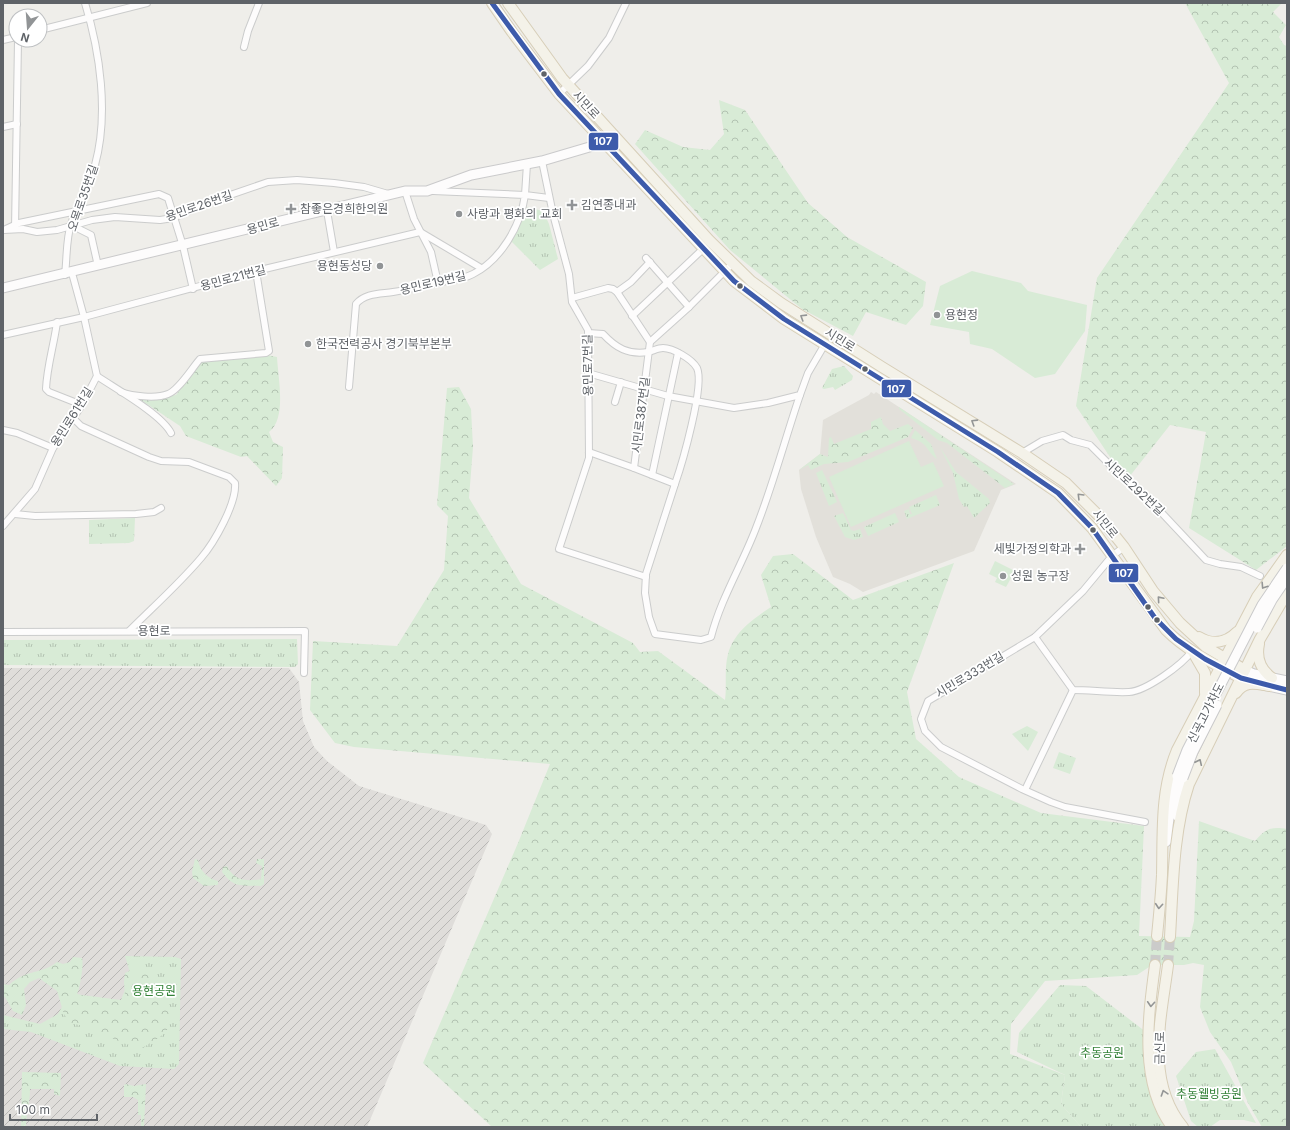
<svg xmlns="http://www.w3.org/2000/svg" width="1290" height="1130" font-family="Inter,'Noto Sans KR',sans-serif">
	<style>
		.industrial { fill: url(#industrial-furrows) }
		.education { fill: #e2e0da }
		.grass { fill: url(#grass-tufts) }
		.forest { fill: url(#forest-crowns) }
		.pitch { fill: #d8ebd6 }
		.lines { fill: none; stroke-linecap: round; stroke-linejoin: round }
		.primary-tunnel { stroke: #cbcbca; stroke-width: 10; stroke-dasharray: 10 5; stroke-linecap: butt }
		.street-casing { stroke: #cbcccc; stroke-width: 8 }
		.secondary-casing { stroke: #cacacb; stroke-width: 11 }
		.primary-casing { stroke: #d7ceb8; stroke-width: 12 }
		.street { stroke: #fdfcfc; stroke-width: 6 }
		.secondary { stroke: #fdfcfc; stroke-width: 9 }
		.primary { stroke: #f4f2e9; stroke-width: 10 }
		.secondary-bridge-casing { stroke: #cacacb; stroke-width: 11; stroke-linecap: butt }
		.secondary-bridge { stroke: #fdfcfc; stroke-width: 9 }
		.bus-1-casing { stroke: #fff; stroke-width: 8 }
		.bus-1 { stroke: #3d5bab; stroke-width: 5 }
		.oneway { stroke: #939595 }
		.bus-dot { fill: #5f6368; stroke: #fff; stroke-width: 1.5 }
		.poi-dot { fill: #919496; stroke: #fff; stroke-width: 1.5 }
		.labels { text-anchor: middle; stroke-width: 3.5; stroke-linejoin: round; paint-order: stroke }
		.street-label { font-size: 12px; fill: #5f6368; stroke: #fff }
		.poi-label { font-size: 12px; fill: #5f6368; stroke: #fff; text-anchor: start }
		.park-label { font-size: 12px; fill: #348238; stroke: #fff }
		.line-badge { stroke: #fff; stroke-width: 1.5 }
		.badge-label { font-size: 11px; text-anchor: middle; font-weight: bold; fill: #fff }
	</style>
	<defs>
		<pattern id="industrial-furrows" width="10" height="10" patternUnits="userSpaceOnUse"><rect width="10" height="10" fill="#dfddda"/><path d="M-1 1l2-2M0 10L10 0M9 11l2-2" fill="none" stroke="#b8b7b5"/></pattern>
		<pattern id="grass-tufts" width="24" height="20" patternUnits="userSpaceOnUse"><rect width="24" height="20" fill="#d8ebd6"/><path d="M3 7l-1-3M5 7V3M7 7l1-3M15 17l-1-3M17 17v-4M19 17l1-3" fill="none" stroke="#b2c2b1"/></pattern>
		<pattern id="forest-crowns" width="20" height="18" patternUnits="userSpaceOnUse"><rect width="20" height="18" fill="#d8ebd6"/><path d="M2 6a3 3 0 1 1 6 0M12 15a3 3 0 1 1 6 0" fill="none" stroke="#b2c2b1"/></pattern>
	</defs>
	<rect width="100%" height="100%" fill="#efeeea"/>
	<path class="industrial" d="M3,668h286l10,14 4,39 11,26 13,14 32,25 127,39 6,9 -125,293h-364z"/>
	<path class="education" d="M871,392l3,2 2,-2 140,92 -15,6 -27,61 -111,41 -13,-8 -17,-7 -17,-40 -15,-48 -2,-19 21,-16 3,-34 46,-25z"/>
	<g class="grass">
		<path d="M527,207l16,4 6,13 9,35 -18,11 -29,-29z"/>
		<path d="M844,366l9,10 -1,4 -17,10 -2,-3 -9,2 -2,-1 10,-19z"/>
		<path d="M940,447l16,25 33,27 1,4 -16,15 -7,-12 -3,1 -5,-8 -6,-26z"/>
		<path d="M822,470l15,32 -8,4 -13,-33z"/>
		<path d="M936,495l4,10 -33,14 -3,-8 5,-2 1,5h2l-3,-7z"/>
		<path d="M843,513l8,17 3,1 6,-2 3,8 -9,3 -9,-3 -11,-21z"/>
		<path d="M895,513l4,9 -31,14 -4,-9z"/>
		<path d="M135,518l-1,23 -5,2 -40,1v-24z"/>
		<path d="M297,639l1,25 -3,3 -292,-2v-25z"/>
		<path d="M1027,726l11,6 -10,19 -16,-17z"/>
		<path d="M1059,752l17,6 -6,16 -17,-6z"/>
		<path d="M125,956l50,1 6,2 -2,105 -5,5 -54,-3 -89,-34 -28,-3v-14l37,9 18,-10 6,-11 53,6 14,-33z"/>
		<path d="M1060,985l26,1 60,46 21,95h-86l-20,-23 4,-29 -48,-23 2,-19z"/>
		<path d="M1215,1049l41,74 -12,-3h-24l-10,7h-12l-7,-6 -15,-45 20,-24z"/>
	</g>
	<g class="forest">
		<path d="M1185,3h97l-9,9 13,13 -7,12 5,8 3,1v500l-31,24 -67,-42 17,-96 -36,-7 -44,56 -50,-75 21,-128 132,-195z"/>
		<path d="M719,100l26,10 63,93 39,34 79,45 -3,24 -17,19 -40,-13 -13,24 -51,-27 -72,-59 -95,-106 10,-14 38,17 27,3 14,-16z"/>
		<path d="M262,354l15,3c1,21 10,62 -8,75l4,10 10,5 -1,31 -6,8 -29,-30 -6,1 -55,-21 -6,-10 -42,-28 38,-3 26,-36z"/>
		<path d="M459,387l12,22 2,38 -4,51 52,86 112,59 7,9 18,-1 67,49c2,-14 -1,-31 3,-46 6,-22 25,-35 43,-47l-10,-32 12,-19 20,-2 60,46 101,-37 -47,129 9,47 43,38 82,36 103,13 -5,110 51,1 4,-16 5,-100 56,20c10,-12 16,-15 32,-12v298h-25l-14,-24 -17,-41 -21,-30 -10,-25 4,-42 -11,-2 -9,2h-32l-15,10 -92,6 -34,43 -1,30 55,21 -4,29 20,23h-589l-69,-64 95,-220 32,-79 -196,-17 -19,-4 -25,-33 3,-69 84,5 47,-76 4,-54 -11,-11 10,-117z"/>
		<path d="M899,407l115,77 -9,4 -58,-45 -9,-3 -39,-31z"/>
		<path d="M881,417l2,7 7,7 18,-7 5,4 -5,9 -60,25 -24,2 -13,6 -3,-5 -9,5 21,-16 8,3 1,-19 2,-1 3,7 37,-15v-7z"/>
		<path d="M915,430l16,14 6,15c-11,-8 -8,-16 -26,-21z"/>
		<path d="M195,859l3,1c2,11 9,18 20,21v4l-14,1 -11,-8 -1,-6z"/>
		<path d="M257,859h7v25l-3,2c-20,-1 -26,3 -39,-14l1,-5 4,-1c6,14 20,16 34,13l1,-13 -6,-3z"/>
		<path d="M73,957l9,1c2,6 -2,30 -5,36l5,1 39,5 4,-4 -1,-14 1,-9 10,-5 13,6 7,6v19l16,9c2,26 -10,27 -28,40l-21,-5 -30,-15 -22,-5 -6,-9 -7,-23 -18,-13 -9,4 -6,7 2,16 -4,10 -9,-4 -8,-14 -2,1v-14l6,1c17,-16 34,-11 48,-23l6,2 7,-2z"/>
		<path d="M22,1072l39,1 -1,23 -6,-2v-5h-24c0,14 -4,24 -4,38h-5z"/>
		<path d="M126,1084l8,2 12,-2 -2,43h-3v-12h-3v-15l-5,-3h-9v-12z"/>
	</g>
	<g class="pitch">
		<path d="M972,271l49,12 7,8 59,14 -2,26 -30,43 -20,4 -43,-29 -22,-5 -1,-12 -39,-7 10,-39z"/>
		<path d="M909,441l12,26 12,-5 11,24 -93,41 -22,-50z"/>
		<path d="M995,561l20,10 -9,16 -11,-5 2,-4 -8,-4z"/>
	</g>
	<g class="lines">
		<g class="primary-tunnel">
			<path d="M1155,965l2,-29"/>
			<path d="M1168,965l2,-28"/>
		</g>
		<defs>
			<g id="street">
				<path d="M40,30l107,-27"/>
				<path d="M3,40l13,-3"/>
				<path d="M244,47l4,-16 11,-28"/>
				<path d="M559,94l29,-28 21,-28 17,-35"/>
				<path d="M3,127l14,-3"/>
				<path d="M542,161l11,53 16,60 3,28 16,28 1,128 -30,91 87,28"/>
				<path d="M527,164l-2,31 24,3"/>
				<path d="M405,191l9,28 17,33 7,31"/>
				<path d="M327,211l7,41"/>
				<path d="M71,225l20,10 7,31"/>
				<path d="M6,229l13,-6 140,-29 9,4 15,48 10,43"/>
				<path d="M15,229l3,-189"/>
				<path d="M4,230l19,-1 14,3 20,-2 35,-10 23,-3 45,3 13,-2 31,-14 64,-22 29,-2 37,3 30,4 24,7"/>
				<path d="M422,233l59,35"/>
				<path d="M646,258l43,49"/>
				<path d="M732,264l-43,43 -39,35 -16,126 41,16 -29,90 -1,19 4,24 6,17 46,6 10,-3c10,-39 31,-72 45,-109 17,-43 29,-89 44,-133"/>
				<path d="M65,275c2,-17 1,-36 6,-51 7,-21 18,-39 24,-59 14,-51 5,-113 -10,-162"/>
				<path d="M617,292l33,50"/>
				<path d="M572,298l36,-10 5,1 4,3 14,-10 19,-20"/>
				<path d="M632,316l71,-67"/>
				<path d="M57,322c-3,23 -10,44 -11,67l3,3 33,13"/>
				<path d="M588,333l15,1c13,14 25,21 45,18 5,-1 10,-4 15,-4 10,0 29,11 34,20 8,17 -15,96 -22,116"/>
				<path d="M3,335l81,-18 172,-46 164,-39"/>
				<path d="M588,373l80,23 66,12 34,-5 32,-8 8,-22 17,-29"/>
				<path d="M97,376c19,13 64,38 74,57"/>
				<path d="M349,387l7,-83c9,-11 24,-10 37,-12 15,-2 29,-6 44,-9 13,-3 25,-3 36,-9 28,-14 48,-49 52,-79l-92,-4"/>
				<path d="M121,392c11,4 35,7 47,2 11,-4 24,-26 32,-35l66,-6 3,-2 -13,-80"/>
				<path d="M615,402l6,-20"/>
				<path d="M73,418l8,8 68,31 12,4 28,1 40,15 6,6c2,20 -21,60 -34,75 -22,26 -48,49 -72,73"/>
				<path d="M3,430l14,3 36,15"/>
				<path d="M589,452l45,16"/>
				<path d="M1022,453l20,-12 21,-6 8,5 19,5 26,26 29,24 61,65 14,4 21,3 19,9"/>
				<path d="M652,475l26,-122"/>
				<path d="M15,514l20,2 101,-2 18,-2 7,-4"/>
				<path d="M3,526l32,-37 18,-41 29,-43 15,-29 -13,-59 -12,-44"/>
				<path d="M1124,547l-12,9 -29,35 -48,46 -107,64 -7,18 4,12 16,16 81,42 29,13 14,5 80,15"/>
				<path d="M3,632l302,-1 -1,42"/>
				<path d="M1035,637l38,53c18,0 38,3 56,2 17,-1 53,-27 63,-41"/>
				<path d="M1025,790l48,-100"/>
			</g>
			<g id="secondary">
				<path d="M3,288l402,-97h22l44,-16 71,-14 61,-18 11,-8"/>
				<path d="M1245,670l9,4 33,7"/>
				<path d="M1263,685l24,5"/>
				<path d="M1177,816l2,-23 4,-15"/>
				<path d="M1166,842l5,-39 6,-27"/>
			</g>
			<g id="primary">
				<path d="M492,3l20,29 47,62 175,187 50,38 214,133 60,41 34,35 74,102c21,21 48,34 75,48"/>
				<path d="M508,3l54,75 147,162 42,41 30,22 101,64 140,86 44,30 34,34 24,30 29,44 27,32 26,24 39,23"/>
				<path d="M1199,637c13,8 27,6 38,-5"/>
				<path d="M1259,644c-3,14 2,26 13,34"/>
				<path d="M1194,654l11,19v20"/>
				<path d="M1236,693c9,-13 20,-9 34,-7"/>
				<path d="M1157,936c2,-20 4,-41 5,-61 1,-43 -2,-84 15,-125l80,-153 30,-42"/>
				<path d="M1170,937c3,-51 3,-105 19,-153l71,-145 27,-46"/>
				<path d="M1155,965c-7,52 -16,118 17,162"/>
				<path d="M1168,965c-7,54 -23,116 15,162"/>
			</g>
		</defs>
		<use href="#street" class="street-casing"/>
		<use href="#secondary" class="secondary-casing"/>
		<use href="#primary" class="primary-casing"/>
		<use href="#street" class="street"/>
		<use href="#secondary" class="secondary"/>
		<use href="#primary" class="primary"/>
		<defs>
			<g id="secondary-bridge">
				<path d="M1257,628l15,-28 15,-22"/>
				<path d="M1177,776l10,-26 75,-145 25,-37"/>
				<path d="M1183,778l10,-26 24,-47"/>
			</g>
		</defs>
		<use href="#secondary-bridge" class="secondary-bridge-casing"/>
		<use href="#secondary-bridge" class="secondary-bridge"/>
		<defs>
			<path id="bus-1" d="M492,3l67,91 175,187 50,38 214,133 60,41 34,35 63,90 21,21 29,20 36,19 46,12"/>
		</defs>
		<use href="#bus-1" class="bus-1-casing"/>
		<use href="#bus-1" class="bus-1"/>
	</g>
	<defs><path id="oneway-chevron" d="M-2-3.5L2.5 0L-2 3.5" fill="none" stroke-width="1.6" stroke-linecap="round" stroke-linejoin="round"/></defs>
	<g class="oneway">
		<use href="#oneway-chevron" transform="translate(803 317) rotate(-148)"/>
		<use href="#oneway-chevron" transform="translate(974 422) rotate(-148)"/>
		<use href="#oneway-chevron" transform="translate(1080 496) rotate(-135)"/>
		<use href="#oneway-chevron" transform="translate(1264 586) rotate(123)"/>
		<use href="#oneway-chevron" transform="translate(1160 599) rotate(-131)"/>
		<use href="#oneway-chevron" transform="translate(1199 762) rotate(-65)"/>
		<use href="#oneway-chevron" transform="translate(1159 906) rotate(95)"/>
		<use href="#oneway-chevron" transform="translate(1151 1004) rotate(94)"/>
		<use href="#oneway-chevron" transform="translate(1164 1093) rotate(-108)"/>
	</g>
	<g class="bus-dot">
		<circle cx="544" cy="74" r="3.5"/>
		<circle cx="740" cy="286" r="3.5"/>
		<circle cx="865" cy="369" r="3.5"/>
		<circle cx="1093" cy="530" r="3.5"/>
		<circle cx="1148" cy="607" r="3.5"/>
		<circle cx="1157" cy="620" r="3.5"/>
	</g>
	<g class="poi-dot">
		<path d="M570 199h4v4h4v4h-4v4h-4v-4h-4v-4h4z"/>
		<path d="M289 203h4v4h4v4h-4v4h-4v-4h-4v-4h4z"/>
		<circle cx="459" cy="214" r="4"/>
		<circle cx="380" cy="266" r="4"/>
		<circle cx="937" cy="315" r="4"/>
		<circle cx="308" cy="344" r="4"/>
		<path d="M1078 543h4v4h4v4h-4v4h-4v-4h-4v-4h4z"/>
		<circle cx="1003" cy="576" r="4"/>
	</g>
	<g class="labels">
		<g class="street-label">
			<text transform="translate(586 105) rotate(47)" y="4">시민로</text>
			<text transform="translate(83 198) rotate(-71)" y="4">오목로35번길</text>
			<text transform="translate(199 206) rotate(-19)" y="4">용민로26번길</text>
			<text transform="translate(263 226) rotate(-15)" y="4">용민로</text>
			<text transform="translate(233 278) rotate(-15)" y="4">용민로21번길</text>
			<text transform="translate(433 283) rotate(-13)" y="4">용민로19번길</text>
			<text transform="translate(840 340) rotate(32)" y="4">시민로</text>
			<text transform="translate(588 365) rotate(-91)" y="4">용민로7번길</text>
			<text transform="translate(641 415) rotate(-83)" y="4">시민로387번길</text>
			<text transform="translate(72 417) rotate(-58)" y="4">용민로61번길</text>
			<text transform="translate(1134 487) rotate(43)" y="4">시민로292번길</text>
			<text transform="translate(1105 524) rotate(51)" y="4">시민로</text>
			<text x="154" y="635">용현로</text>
			<text transform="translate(970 675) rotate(-31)" y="4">시민로333번길</text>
			<text transform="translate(1206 713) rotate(-63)" y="4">신곡고가차도</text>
			<text transform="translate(1160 1048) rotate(-89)" y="4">금신로</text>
		</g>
		<g class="poi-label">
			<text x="581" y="209">김연종내과</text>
			<text x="300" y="213">참좋은경희한의원</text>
			<text x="467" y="218">사랑과 평화의 교회</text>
			<text x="372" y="270" text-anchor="end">용현동성당</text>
			<text x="945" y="319">용현정</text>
			<text x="316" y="348">한국전력공사 경기북부본부</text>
			<text x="1071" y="553" text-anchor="end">세빛가정의학과</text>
			<text x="1011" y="580">성원 농구장</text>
		</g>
		<g class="park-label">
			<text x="154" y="995">용현공원</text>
			<text x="1102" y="1057">추동공원</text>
			<text x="1209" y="1098">추동웰빙공원</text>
		</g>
	</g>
	<g class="line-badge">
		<rect x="588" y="132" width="31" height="19" rx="4" fill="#3d5bab"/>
		<rect x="881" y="379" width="31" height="19" rx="4" fill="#3d5bab"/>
		<rect x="1108" y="563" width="31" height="20" rx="4" fill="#3d5bab"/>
	</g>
	<g class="badge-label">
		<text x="603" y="145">107</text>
		<text x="896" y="393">107</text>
		<text x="1124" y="577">107</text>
	</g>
	<rect width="1290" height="1130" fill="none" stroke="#5f6368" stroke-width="8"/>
	<g transform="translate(28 28) rotate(197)"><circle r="19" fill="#ffffff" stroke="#bfc1c3"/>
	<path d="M0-3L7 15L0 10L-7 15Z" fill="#919496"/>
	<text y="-6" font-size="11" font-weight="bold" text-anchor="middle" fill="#5f6368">N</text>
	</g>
	<path d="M10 1114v6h87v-6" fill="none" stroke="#5f6368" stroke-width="2"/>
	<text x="16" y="1114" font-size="12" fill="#5f6368" stroke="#ffffff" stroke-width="3" paint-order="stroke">100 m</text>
</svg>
